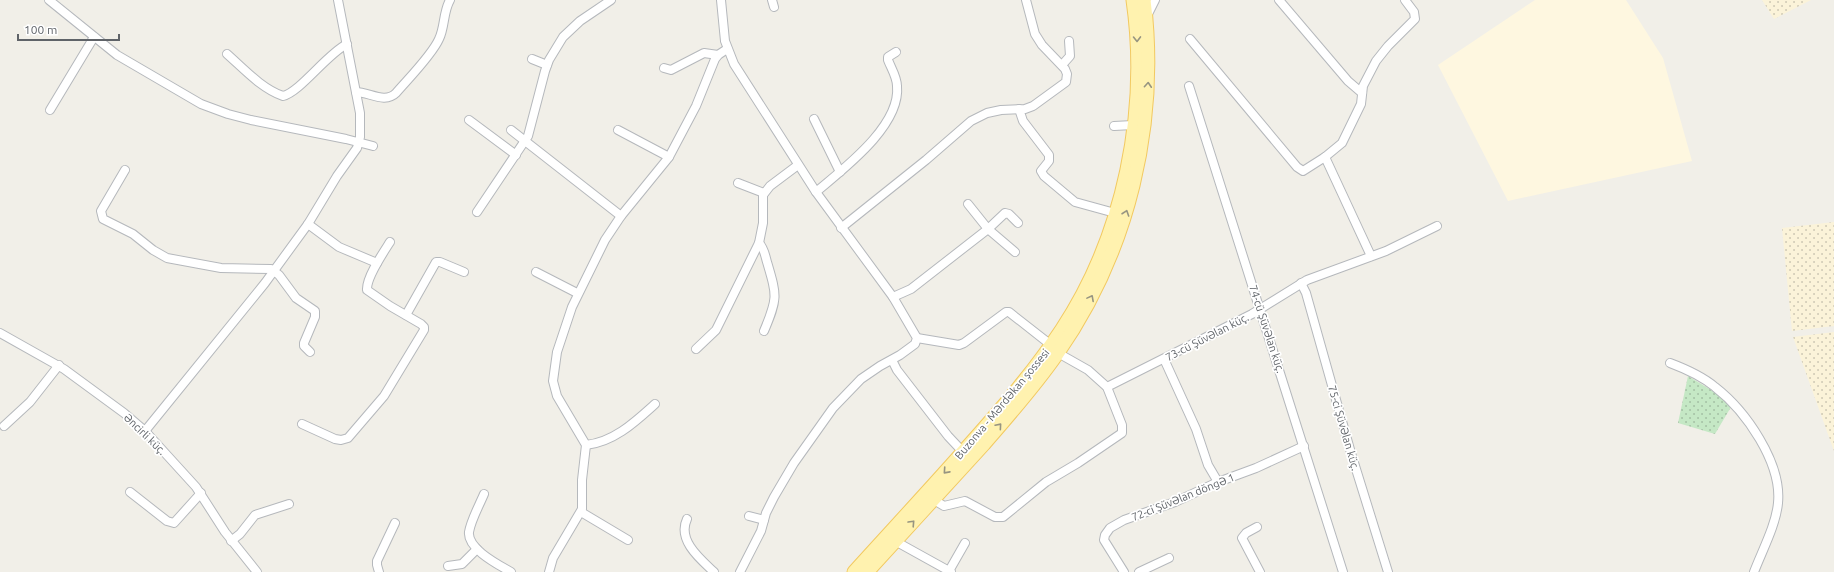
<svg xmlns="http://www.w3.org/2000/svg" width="1834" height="572" font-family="Ubuntu,sans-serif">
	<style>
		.commercial { fill: #fef7e0 }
		.grass { fill: url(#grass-dots) }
		.sand { fill: url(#sand-dots) }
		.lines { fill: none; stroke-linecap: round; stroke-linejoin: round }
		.minor-casing { stroke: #b5b8bc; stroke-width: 10 }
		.primary-casing { stroke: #f2c960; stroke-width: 15 }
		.minor { stroke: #fff; stroke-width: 8 }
		.primary { stroke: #fff2af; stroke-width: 13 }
		.oneway { stroke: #979581 }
		.labels { text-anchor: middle; stroke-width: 3.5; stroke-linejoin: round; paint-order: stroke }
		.street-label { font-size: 11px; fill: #5f6368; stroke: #fff }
	</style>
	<defs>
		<pattern id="grass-dots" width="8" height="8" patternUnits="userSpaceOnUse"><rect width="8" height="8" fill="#c5e8c5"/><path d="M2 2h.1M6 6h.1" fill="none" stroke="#a3c0a4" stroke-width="1.8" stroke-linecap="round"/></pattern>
		<pattern id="sand-dots" width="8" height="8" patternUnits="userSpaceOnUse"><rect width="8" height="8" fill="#fbf3d9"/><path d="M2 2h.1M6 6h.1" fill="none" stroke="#cec8b4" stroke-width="1.8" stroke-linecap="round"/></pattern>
	</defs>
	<rect width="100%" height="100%" fill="#f1efe8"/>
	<path class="commercial" d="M1535,0h91l37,58 29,103 -184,40 -70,-136z"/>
	<path class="grass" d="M1688,376l33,20 10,11 -16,27 -37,-11z"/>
	<g class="sand">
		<path d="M1762,0h49l-37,19z"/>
		<path d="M1834,222v104l-42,5 -10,-103z"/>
		<path d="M1834,332v119l-41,-114z"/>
	</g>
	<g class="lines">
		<defs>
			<g id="minor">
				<path d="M49,0l68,55 84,49 27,10 23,6 95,19 27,7"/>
				<path d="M721,0l4,41 9,23 82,128 77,105 24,41 -2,6 -15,11 -20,11 -19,13 -28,29 -39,55 -20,34 -8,16 -5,18 -21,41"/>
				<path d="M772,0l2,7"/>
				<path d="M1279,0l69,81 14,12"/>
				<path d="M1148,14l7,-14"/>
				<path d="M1190,39l107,128 6,4 22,-14 17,-14 19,-39 2,-18 13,-25 12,-15 27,-27 -1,-7 -9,-12"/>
				<path d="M227,54c17,15 35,35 56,42 17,-4 44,-42 64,-52"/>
				<path d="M532,59l15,6"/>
				<path d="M1062,65l8,-9 -1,-15"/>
				<path d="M664,68l7,2 33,-17 14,2"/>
				<path d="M1189,86l154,486"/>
				<path d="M356,92c13,0 29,12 40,1 12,-14 36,-38 43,-54 6,-12 4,-27 11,-39"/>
				<path d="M1019,109l4,12 26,34v6l-8,10 3,5 31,26 40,11"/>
				<path d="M50,110l44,-73"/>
				<path d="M814,119l26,53"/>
				<path d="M469,120l47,35"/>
				<path d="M1114,126l19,-1"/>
				<path d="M511,130l110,86"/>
				<path d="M618,130l51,27"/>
				<path d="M1325,157l46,99"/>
				<path d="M125,170l-24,41 2,8 30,15 20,16 14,8 54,10 50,1 8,6 17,23 19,13v6l-11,26v3l6,6"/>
				<path d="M738,183l26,10"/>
				<path d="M816,192c27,-23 85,-66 81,-106 0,-9 -6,-18 -9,-26v-3l8,-5"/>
				<path d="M968,204l20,25 27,23"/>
				<path d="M477,212l51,-76 17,-65 4,-11 14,-23 17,-16 31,-21"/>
				<path d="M308,224l31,23 38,16"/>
				<path d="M841,228l85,-68 45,-39 16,-8 14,-3 24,-1 8,-3 33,-24 1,-8 -2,-5 -23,-24 -7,-11 -9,-34"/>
				<path d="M759,243c5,5 6,12 8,19 10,34 11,36 -3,69"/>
				<path d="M536,272l41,21"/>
				<path d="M1301,283l5,10 45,160 37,119"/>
				<path d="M893,297l18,-8 77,-60 17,-16 4,1 9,9"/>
				<path d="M406,315l30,-53h4l24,10"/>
				<path d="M0,333l64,36 60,44 21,18 51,56 29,45 32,40"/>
				<path d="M917,338l42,7 5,-2 42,-31h3l42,33"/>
				<path d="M696,349l20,-19 43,-87 4,-20v-28l7,-9 28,-21"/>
				<path d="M1164,359l32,70 12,36 10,17"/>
				<path d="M892,360l5,10 51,66 15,16"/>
				<path d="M1670,363c16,6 32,13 45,24 31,24 67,76 63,116 -2,22 -16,48 -24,69"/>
				<path d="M1107,387l145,-73 55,-34 79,-29 51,-25"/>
				<path d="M302,424l33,15 6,1 7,-2 36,-42 40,-66v-3l-3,-3 -31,-18 -23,-16c-1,-12 16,-37 23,-48"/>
				<path d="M4,426l26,-24 29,-37"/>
				<path d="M145,431l120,-148 43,-59 29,-48 20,-28 3,-11v-24l-22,-113"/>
				<path d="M586,445c28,-3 49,-23 69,-41"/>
				<path d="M130,492l37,29 7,2 27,-30"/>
				<path d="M484,494c-5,12 -13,26 -15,38 -2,17 30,33 42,40"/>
				<path d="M934,500l10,6 21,-5 30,16h8l43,-35 32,-19 44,-30v-8l-15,-38 -19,-17 -30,-17"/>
				<path d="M581,512l47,28"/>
				<path d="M749,516l15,4"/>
				<path d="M687,519c-10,21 13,40 27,53"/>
				<path d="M1257,527l-11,6 -4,5 18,34"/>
				<path d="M231,541l9,-7 15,-19 34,-11"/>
				<path d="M895,541l56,31"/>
				<path d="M448,566l14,-2 15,-15"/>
				<path d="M949,571l16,-28"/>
				<path d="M379,572l-2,-7v-4l18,-38"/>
				<path d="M549,572l4,-14 29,-49v-29l4,-35 -29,-49 -4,-15 4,-29 15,-45 33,-67 16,-24 48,-59 27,-51 19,-47 3,-4 9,-6"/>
				<path d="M1124,572l-20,-32 1,-5 5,-7 14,-8 51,-18 43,-20 38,-14 48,-22"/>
				<path d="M1139,572l30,-14"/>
			</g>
			<g id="primary">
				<path d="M854,572c39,-43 78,-85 116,-128 33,-37 65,-74 92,-115 62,-94 87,-218 71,-329"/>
				<path d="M867,572c39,-43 78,-85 117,-128 25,-29 51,-58 73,-90 72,-103 102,-230 87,-354"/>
			</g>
		</defs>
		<use href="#minor" class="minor-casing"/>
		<use href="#primary" class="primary-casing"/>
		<use href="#minor" class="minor"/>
		<use href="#primary" class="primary"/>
	</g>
	<defs><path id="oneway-chevron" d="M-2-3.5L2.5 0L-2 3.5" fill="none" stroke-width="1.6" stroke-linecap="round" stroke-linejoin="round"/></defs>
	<g class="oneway">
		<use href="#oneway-chevron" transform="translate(1137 39) rotate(89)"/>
		<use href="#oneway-chevron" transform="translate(1148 85) rotate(-86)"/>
		<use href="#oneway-chevron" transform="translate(1126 213) rotate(-71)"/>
		<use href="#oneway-chevron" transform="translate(1091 298) rotate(-62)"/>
		<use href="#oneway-chevron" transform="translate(999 426) rotate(-49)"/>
		<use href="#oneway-chevron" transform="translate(946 471) rotate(132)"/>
		<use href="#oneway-chevron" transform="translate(912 523) rotate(-47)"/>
	</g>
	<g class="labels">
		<g class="street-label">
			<text transform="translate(1267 329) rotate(72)" y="4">74-cü Şüvəlan küç.</text>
			<text transform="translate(1207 337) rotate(-27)" y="4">73-cü Şüvəlan küç.</text>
			<text transform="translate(1002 404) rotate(-50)" y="4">Buzonva - Mərdəkan şossesi</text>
			<text transform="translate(1344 428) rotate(74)" y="4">75-ci Şüvəlan küç.</text>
			<text transform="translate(145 434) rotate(44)" y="4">Əncirli küç.</text>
			<text transform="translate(1183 497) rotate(-22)" y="4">72-ci Şüvəlan döngə 1</text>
		</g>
	</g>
	<path d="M18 34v6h101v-6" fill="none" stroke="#5f6368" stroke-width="2"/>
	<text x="24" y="34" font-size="12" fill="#5f6368" stroke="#ffffff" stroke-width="3" paint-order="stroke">100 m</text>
</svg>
